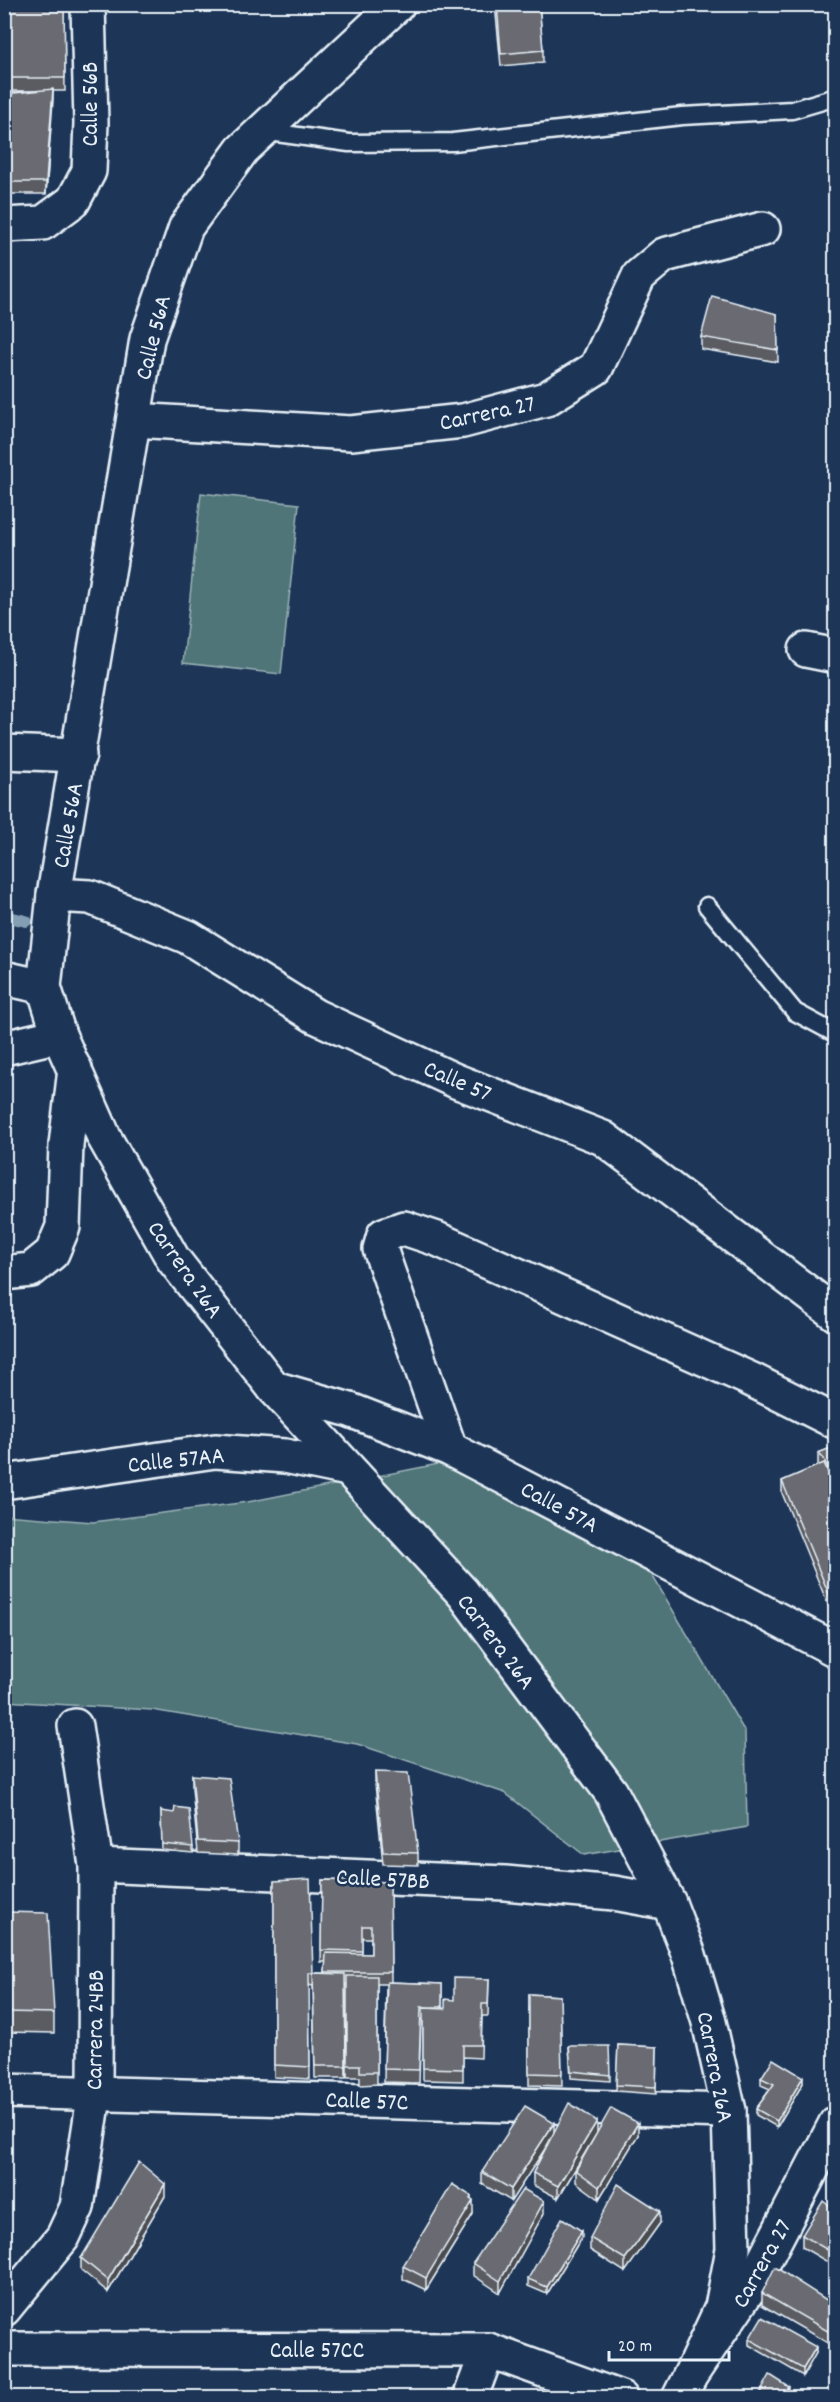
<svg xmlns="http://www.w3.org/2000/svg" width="840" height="2402" font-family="Dekko,sans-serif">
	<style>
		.green { fill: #4f7578; stroke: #9cb3b8; stroke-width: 1.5 }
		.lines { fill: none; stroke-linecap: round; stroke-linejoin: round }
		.stream { stroke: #839fb4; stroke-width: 12 }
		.lane-casing { stroke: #e8f1f8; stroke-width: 21 }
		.street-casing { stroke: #e8f1f8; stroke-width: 38 }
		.secondary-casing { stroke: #e8f1f8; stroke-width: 38 }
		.lane { stroke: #1d3557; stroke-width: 16 }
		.street { stroke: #1d3557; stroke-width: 33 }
		.secondary { stroke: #1d3557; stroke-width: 33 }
		.wall { fill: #5a5c62; stroke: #e8f1f8; stroke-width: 1.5; fill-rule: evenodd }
		.shaded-wall { fill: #4a4b50; stroke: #e8f1f8; stroke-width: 1.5 }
		.building { fill: #696b72; stroke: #e8f1f8; stroke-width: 1.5 }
		.labels { text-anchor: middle; stroke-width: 5; stroke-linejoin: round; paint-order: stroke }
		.street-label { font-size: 24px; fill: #e8f1f8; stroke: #1d3557 }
	</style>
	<rect width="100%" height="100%" fill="#1d3557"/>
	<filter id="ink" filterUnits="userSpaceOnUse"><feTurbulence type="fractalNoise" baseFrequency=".0167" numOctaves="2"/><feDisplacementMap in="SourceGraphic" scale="12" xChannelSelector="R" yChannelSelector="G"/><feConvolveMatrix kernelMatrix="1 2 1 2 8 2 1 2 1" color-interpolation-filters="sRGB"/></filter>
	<g filter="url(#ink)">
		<g class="green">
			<path d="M201,493l98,11 -18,170 -98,-11z"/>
			<path d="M478,1456l161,97 106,179 2,95 -163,28 -79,-62 -148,-49 -205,-34 -147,-9 -1,-186 89,7 155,-20z"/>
		</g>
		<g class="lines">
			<path class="stream" d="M4,916l22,5"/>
			<defs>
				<g id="lane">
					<path d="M262,131l87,12 104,-1 229,-26 110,-6 44,-13"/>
					<path d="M707,906l88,106 41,22"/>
				</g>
				<g id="street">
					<path d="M398,4l-156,146 -56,77 -39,112 -93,556 -10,92 15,48 45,102 69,122 101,129 189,205 148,199 58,111 20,52 20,67 20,89 4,138 -11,58 -32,69"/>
					<path d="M4,225l39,-2 30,-22 16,-30 2,-48 -3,-119"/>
					<path d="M134,420l217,13 112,-12 83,-22 50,-31 43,-92 25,-21 99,-26"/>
					<path d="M806,650l30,6"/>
					<path d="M4,752l75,3"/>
					<path d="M54,895l36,2 98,40 127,79 141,65 147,57 233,176"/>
					<path d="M4,978l40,9"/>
					<path d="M4,1048l55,-13"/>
					<path d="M4,1273l27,-3 21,-17 11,-26 3,-82 9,-76"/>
					<path d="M274,1388l76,22 100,39 386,201"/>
					<path d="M450,1449l-70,-200 4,-14 20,-7 33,11 313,140 86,43"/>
					<path d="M4,1482l211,-31 70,5 63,13"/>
					<path d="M96,1865l409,18 109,10 55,10"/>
					<path d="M4,2091l725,20"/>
					<path d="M4,2309l59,-72 14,-30 18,-116 1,-226 -21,-139"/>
					<path d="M488,2350l133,48"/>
					<path d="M679,2398l11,-22 62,-92 84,-161"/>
				</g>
				<path id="secondary" d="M4,2349l484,1 -18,48"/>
			</defs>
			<use href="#lane" class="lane-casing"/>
			<use href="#street" class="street-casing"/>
			<use href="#secondary" class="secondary-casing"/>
			<use href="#lane" class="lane"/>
			<use href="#street" class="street"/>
			<use href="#secondary" class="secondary"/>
		</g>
		<g class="wall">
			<path d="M4,4h60l1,87h-12l-7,103h-42v-100l31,-3h-31z"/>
			<path d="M495,4h44l4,46v12l-42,4z"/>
			<path d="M777,314l1,48 -77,-13v-12z"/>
			<path d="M836,1446v178l-54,-131v-12l36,-15v-13z"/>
			<path d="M375,1772l43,81v12l-35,-1 -8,-80z"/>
			<path d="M192,1775l46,68v12l-40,-2 -6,-65z"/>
			<path d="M161,1811l32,36v6l-31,-3z"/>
			<path d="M322,1880l68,2 1,100 51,2v25h3l9,-9 35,-21 -1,37h-6l-1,42 -18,-1v24l-40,-1v-61h-2l-2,64 -35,-1 2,-98h-9v100l-17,1v-8h-13v-93h-2l1,94h-31l-2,-92 -4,-1 1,94 -36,-2v-196l39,92h12l1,-11h-5zM362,1938h9v16h-9z"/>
			<path d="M4,1912l50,101v20l-49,-1z"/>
			<path d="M529,1994l31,2 2,90 -33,-1z"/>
			<path d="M618,2045l39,2 -1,47 -40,-3z"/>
			<path d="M569,2046l41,29v6l-39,-3z"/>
			<path d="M761,2078l42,5 -26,44 -21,-12v-6l14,-20 -9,-4z"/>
			<path d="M554,2132l43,1 41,2 -39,64 -23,-17v-12l16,-28 -34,56 -25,-13v-12l13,-26 -35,54 -29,-17v-12z"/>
			<path d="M165,2196l-57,96 -27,-22v-12z"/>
			<path d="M471,2200l2,14 -47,76 -23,-11v-13z"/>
			<path d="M836,2204v63l-34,-20v-12z"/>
			<path d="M544,2213l-44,80 -27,-18v-12z"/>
			<path d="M660,2223l-35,49 -35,-22v-12z"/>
			<path d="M582,2237l-35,57 -19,-8v-7z"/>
			<path d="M762,2293l74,13v31l-5,8 -69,-40z"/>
			<path d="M749,2339l67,14 -13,23 -54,-31z"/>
		</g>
		<g class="shaded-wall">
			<path d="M53,89v12l-7,93v-12z"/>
			<path d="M803,2077v6l-26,44v-6z"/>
			<path d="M6,2086v21l-2,4v-21z"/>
			<path d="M597,2121v12l-39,65v-12z"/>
			<path d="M554,2123v12l-43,66v-12z"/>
			<path d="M638,2123v12l-39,64v-12z"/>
			<path d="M165,2184v12l-57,96v-12z"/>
			<path d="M471,2196v8l2,-3v13l-47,76v-12z"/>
			<path d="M544,2201v12l-44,80v-12z"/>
			<path d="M660,2211v12l-35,49v-13z"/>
			<path d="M582,2231v6l-35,57v-7z"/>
			<path d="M836,2325v12l-5,8v-12z"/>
			<path d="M816,2347v6l-13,23v-7z"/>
			<path d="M789,2387v6l-3,4h-4z"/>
		</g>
		<g class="building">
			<path d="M4,4h60l1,74h-61z"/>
			<path d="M497,4h42l4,46 -42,4z"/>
			<path d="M53,89l-7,93h-42v-88z"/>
			<path d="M712,296l65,18 1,36 -77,-13z"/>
			<path d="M836,1446v41l-12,-28 -6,-6z"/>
			<path d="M824,1463l12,28v120l-54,-130z"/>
			<path d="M375,1772l33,1 10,80 -35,-1z"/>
			<path d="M192,1775l37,3 9,65 -40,-2z"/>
			<path d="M175,1807l14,2 4,38 -31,-3 -1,-33 13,2z"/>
			<path d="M310,1879l3,94h-4l1,94 -36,-2v-184z"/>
			<path d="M322,1880l68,2 1,90h-66l1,-19 45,1v-28h-9v25l-41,-1z"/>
			<path d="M4,1912l44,1 6,100 -49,-1z"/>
			<path d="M313,1973l32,1 1,92h-31z"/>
			<path d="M347,1976h30v96h-17v-7h-13z"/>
			<path d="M454,1978l35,1 -1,25h-6l-1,41h-18v24l-40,-1v-60l22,1v-10l9,1z"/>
			<path d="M387,1982l55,2v23h-21l-2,63 -35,-1z"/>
			<path d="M529,1994l31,2 2,78 -33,-1z"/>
			<path d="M618,2045l39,2 -1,40 -40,-2z"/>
			<path d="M569,2046h40l1,29 -39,-4z"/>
			<path d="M773,2059l30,18 -26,44 -21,-12 18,-25 -13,-6z"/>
			<path d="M569,2103l28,18 -39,65 -25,-13z"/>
			<path d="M525,2106l29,17 -43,66 -29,-17z"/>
			<path d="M611,2108l27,15 -39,64 -23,-17z"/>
			<path d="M139,2162l26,22 -57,96 -27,-22z"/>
			<path d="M452,2184l19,12 -1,3 3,2 -47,77 -23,-12z"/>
			<path d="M618,2184l42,27 -35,48 -35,-21z"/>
			<path d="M523,2189l21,12 -44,80 -27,-18z"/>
			<path d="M823,2201l9,7 4,-4v51l-34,-20z"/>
			<path d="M562,2218l20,13 -35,56 -19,-8z"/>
			<path d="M775,2267l61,39v19l-5,8 -69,-40z"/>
			<path d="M762,2317l54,30 -13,22 -54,-30z"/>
			<path d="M770,2375l19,12 -7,10h-24z"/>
		</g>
	</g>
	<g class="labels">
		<g class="street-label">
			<text transform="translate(89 104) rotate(-90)" y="8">Calle 56B</text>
			<text transform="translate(152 337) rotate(-76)" y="8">Calle 56A</text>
			<text transform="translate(487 412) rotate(-12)" y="8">Carrera 27</text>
			<text transform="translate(67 825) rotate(-80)" y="8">Calle 56A</text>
			<text transform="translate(458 1080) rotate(23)" y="8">Calle 57</text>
			<text transform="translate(186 1269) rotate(55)" y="8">Carrera 26A</text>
			<text transform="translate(176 1459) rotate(-6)" y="8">Calle 57AA</text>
			<text transform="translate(560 1506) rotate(28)" y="8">Calle 57A</text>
			<text transform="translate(497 1641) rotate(53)" y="8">Carrera 26A</text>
			<text transform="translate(383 1878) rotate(3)" y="8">Calle 57BB</text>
			<text transform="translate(94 2030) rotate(-89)" y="8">Carrera 24BB</text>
			<text transform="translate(716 2067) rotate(79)" y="8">Carrera 26A</text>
			<text transform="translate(367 2100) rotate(2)" y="8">Calle 57C</text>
			<text transform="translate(761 2263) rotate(-61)" y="8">Carrera 27</text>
			<text x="317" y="2357">Calle 57CC</text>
		</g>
	</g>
	<rect width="840" height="2402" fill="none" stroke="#1d3557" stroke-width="24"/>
	<rect x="12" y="12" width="816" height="2378" fill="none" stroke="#e8f1f8" stroke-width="2" filter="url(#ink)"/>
	<path d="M609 2351v9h120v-9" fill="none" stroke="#e8f1f8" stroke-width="3"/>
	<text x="618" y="2351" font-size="18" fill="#e8f1f8" stroke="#1d3557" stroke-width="4.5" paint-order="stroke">20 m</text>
</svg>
